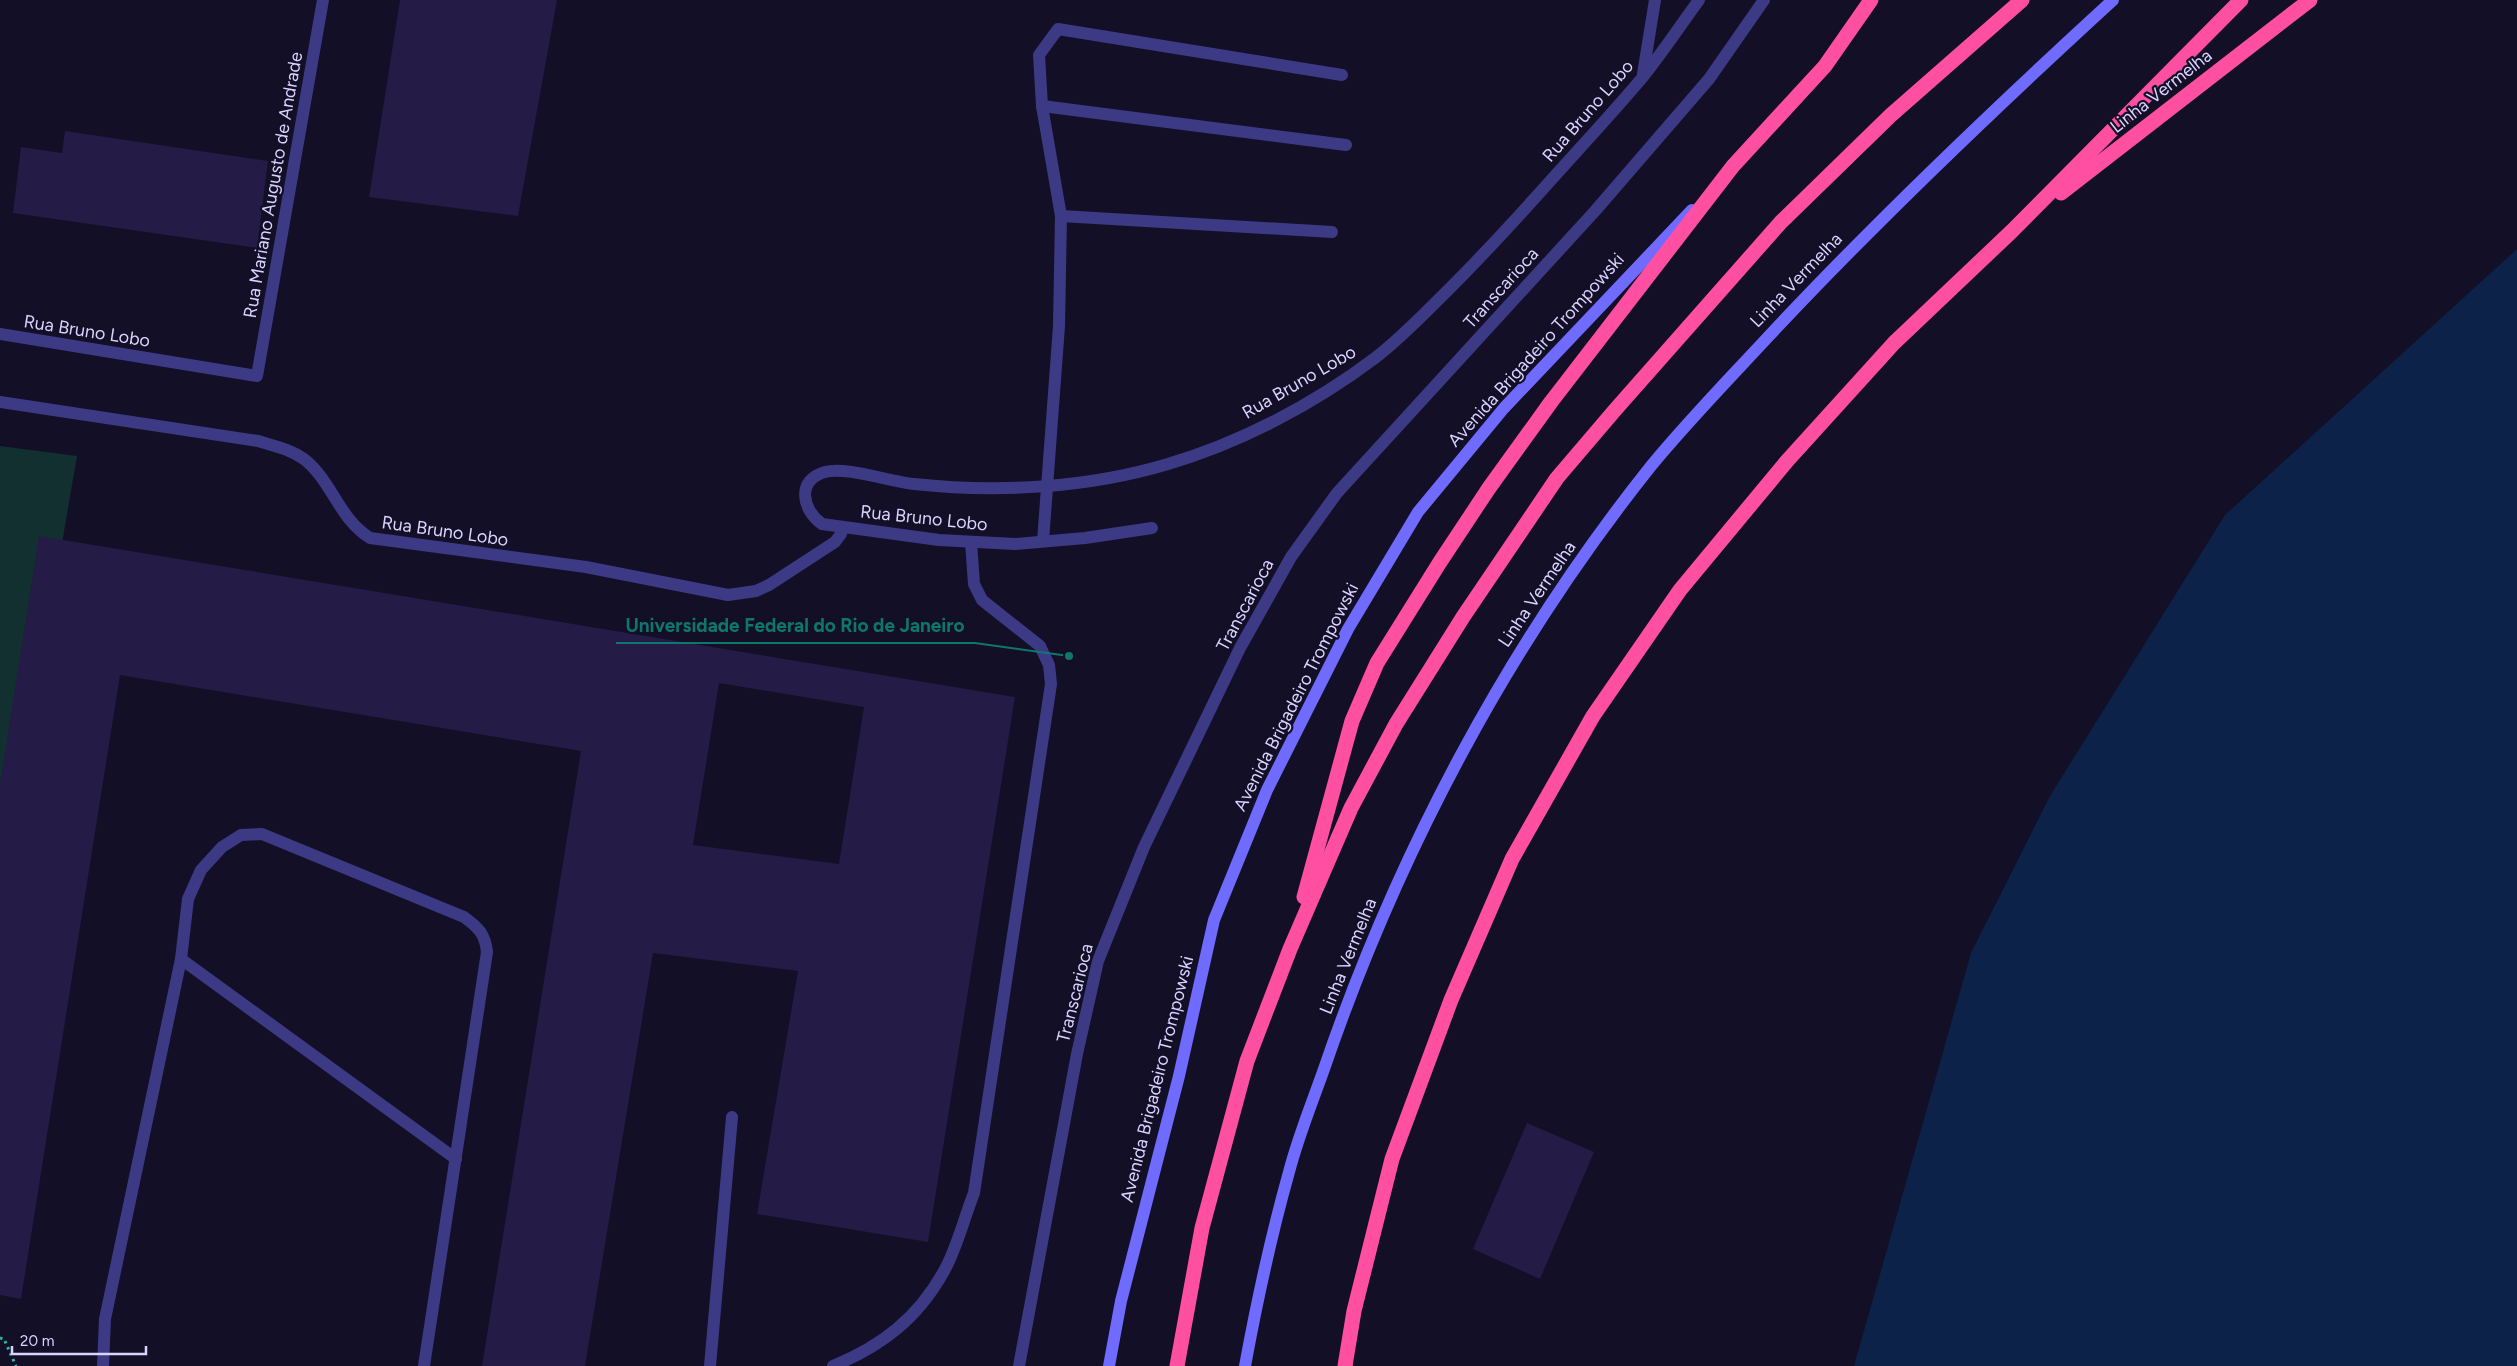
<svg xmlns="http://www.w3.org/2000/svg" width="2517" height="1366" font-family="Figtree,sans-serif">
	<style>
		.green { fill: #12302f }
		.water { fill: #0c2248 }
		.building { fill: #241b47; fill-rule: evenodd }
		.lines { fill: none; stroke-linecap: round; stroke-linejoin: round }
		.path { stroke: #2fb8b0; stroke-width: 3; stroke-dasharray: 2.5 4; stroke-linecap: butt }
		.lane { stroke: #3d3a85; stroke-width: 12 }
		.secondary { stroke: #6f6bff; stroke-width: 12 }
		.highway { stroke: #ff4fa3; stroke-width: 15 }
		.labels { text-anchor: middle; stroke-width: 4.5; stroke-linejoin: round; paint-order: stroke }
		.street-label { font-size: 18px; fill: #d9d4ff; stroke: #130f26 }
		.leader { fill: none; stroke: #0f766e; stroke-width: 2 }
		.callout-dot { fill: #0f766e; stroke: #130f26; stroke-width: 2 }
		.callout-label { font-size: 19px; text-anchor: middle; font-weight: bold; fill: #0f766e; stroke: #130f26; stroke-width: 4.5; stroke-linejoin: round; paint-order: stroke }
	</style>
	<rect width="100%" height="100%" fill="#130f26"/>
	<path class="green" d="M0,446l77,10 -77,448z"/>
	<path class="water" d="M2517,249v1117h-663l117,-413 79,-157 175,-281z"/>
	<g class="building">
		<path d="M400,0h157l-39,216 -149,-19z"/>
		<path d="M65,131l203,30 -11,87 -244,-35 8,-66 41,6z"/>
		<path d="M39,536l976,161 -87,545 -171,-28 41,-243 -145,-18 -68,413h-103l99,-615 -461,-76 -99,624 -21,-4v-511zM719,683l145,24 -25,157 -146,-19z"/>
		<path d="M1527,1123l67,29 -54,127 -67,-30z"/>
	</g>
	<g class="lines">
		<path class="path" d="M0,1338l4,1 12,27"/>
		<g class="lane">
			<path d="M1643,74l12,-74"/>
			<path d="M1042,106l304,39"/>
			<path d="M1061,216l271,16"/>
			<path d="M0,334l257,42 66,-376"/>
			<path d="M0,402l258,39c16,5 32,8 46,18 28,22 35,60 66,79l216,29 142,28 28,-4 13,-6 66,-43 6,-8 1,-7"/>
			<path d="M1152,528l-67,10 -70,6 -76,-4 -117,-16c-20,-14 -26,-44 3,-52 21,-6 66,10 89,12 84,9 174,4 254,-20 74,-22 146,-60 207,-106 21,-16 40,-35 59,-54 38,-37 74,-76 109,-115 33,-37 67,-73 99,-111 20,-25 38,-52 57,-78"/>
			<path d="M1043,541l16,-215 2,-110 -19,-110 -3,-51 19,-26 284,46"/>
			<path d="M181,959l275,200"/>
			<path d="M103,1366l2,-47 76,-360 7,-60 13,-29 21,-23 19,-12 21,-1 202,83c15,11 21,17 23,35l-63,414"/>
			<path d="M710,1366l22,-249"/>
			<path d="M833,1366c49,-20 85,-48 111,-95 13,-23 20,-53 30,-78l77,-509 -2,-19 -9,-19 -58,-46 -8,-16 -3,-42"/>
			<path d="M1019,1366l58,-312 21,-93 46,-114 96,-199 51,-91 46,-64 258,-282 114,-132 55,-79"/>
		</g>
		<g class="secondary">
			<path d="M1109,1366l12,-65 58,-225 35,-156 53,-130 81,-161 70,-117 86,-104 188,-198"/>
			<path d="M1245,1366c12,-65 26,-130 44,-194 9,-35 23,-69 35,-103 74,-216 184,-424 327,-603 37,-45 78,-87 117,-129 110,-118 226,-228 345,-337"/>
		</g>
		<g class="highway">
			<path d="M2061,193l249,-193"/>
			<path d="M1304,897l48,-176 25,-58 63,-101 49,-74 62,-86 182,-236 92,-100 46,-66"/>
			<path d="M1177,1366l25,-138 45,-167 43,-112 61,-141 45,-84 67,-107 94,-139 58,-68 166,-188 110,-107 131,-115"/>
			<path d="M1345,1366l9,-55 38,-152 59,-159 61,-141 81,-143 87,-126 107,-129 107,-118 118,-112 229,-231"/>
		</g>
	</g>
	<g class="labels">
		<g class="street-label">
			<text transform="translate(2161 91) rotate(-38)" y="6">Linha Vermelha</text>
			<text transform="translate(1588 111) rotate(-49)" y="6">Rua Bruno Lobo</text>
			<text transform="translate(273 185) rotate(-80)" y="6">Rua Mariano Augusto de Andrade</text>
			<text transform="translate(1796 280) rotate(-46)" y="6">Linha Vermelha</text>
			<text transform="translate(1501 288) rotate(-48)" y="6">Transcarioca</text>
			<text transform="translate(87 331) rotate(9)" y="6">Rua Bruno Lobo</text>
			<text transform="translate(1536 350) rotate(-48)" y="6">Avenida Brigadeiro Trompowski</text>
			<text transform="translate(1299 382) rotate(-30)" y="6">Rua Bruno Lobo</text>
			<text transform="translate(924 518) rotate(6)" y="6">Rua Bruno Lobo</text>
			<text transform="translate(445 531) rotate(8)" y="6">Rua Bruno Lobo</text>
			<text transform="translate(1537 594) rotate(-56)" y="6">Linha Vermelha</text>
			<text transform="translate(1245 605) rotate(-62)" y="6">Transcarioca</text>
			<text transform="translate(1296 697) rotate(-63)" y="6">Avenida Brigadeiro Trompowski</text>
			<text transform="translate(1348 956) rotate(-68)" y="6">Linha Vermelha</text>
			<text transform="translate(1075 993) rotate(-76)" y="6">Transcarioca</text>
			<text transform="translate(1157 1079) rotate(-76)" y="6">Avenida Brigadeiro Trompowski</text>
		</g>
	</g>
	<path class="leader" d="M1069 656L975 643H616"/>
	<circle class="callout-dot" cx="1069" cy="656" r="5"/>
	<g class="callout-label">
		<text x="795" y="632">Universidade Federal do Rio de Janeiro</text>
	</g>
	<path d="M12 1346v8h134v-8" fill="none" stroke="#d9d4ff" stroke-width="2.5"/>
	<text x="20" y="1346" font-size="15" fill="#d9d4ff" stroke="#130f26" stroke-width="4" paint-order="stroke">20 m</text>
</svg>
